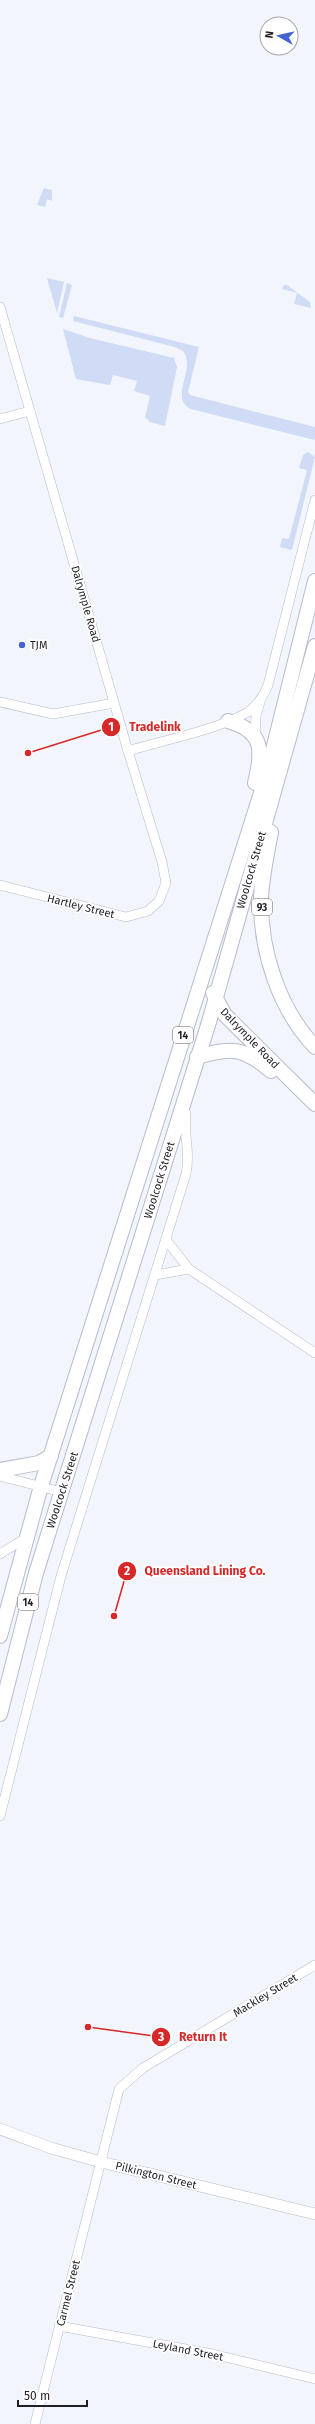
<svg xmlns="http://www.w3.org/2000/svg" width="315" height="2424" font-family="'Fira Sans',sans-serif">
	<style>
		.green { fill: #d0dbf5 }
		.lines { fill: none; stroke-linecap: round; stroke-linejoin: round }
		.minor-casing { stroke: #b5bccc; stroke-width: 10 }
		.tertiary-casing { stroke: #b5bccc; stroke-width: 12 }
		.primary-casing { stroke: #b5bccc; stroke-width: 16 }
		.minor { stroke: #fff; stroke-width: 9 }
		.tertiary { stroke: #fff; stroke-width: 11 }
		.primary { stroke: #fff; stroke-width: 14 }
		.poi-dot { fill: #4362d5; stroke: #fff; stroke-width: 1.5 }
		.labels { text-anchor: middle; stroke-width: 3.5; stroke-linejoin: round; paint-order: stroke }
		.shield { fill: #fff; stroke: #626367; stroke-width: 1 }
		.shield-label { font-size: 10px; font-weight: bold; fill: #1e2026 }
		.street-label { font-size: 11px; fill: #1e2026; stroke: #fff }
		.poi-label { font-size: 11px; fill: #1e2026; stroke: #fff; text-anchor: start }
		.leader { fill: none; stroke: #d62828; stroke-width: 1.5 }
		.callout-dot { fill: #d62828; stroke: #fff; stroke-width: 1.5 }
		.mark-label { font-size: 12px; text-anchor: middle; font-weight: bold; fill: #fff }
		.callout-label { font-size: 12px; text-anchor: middle; font-weight: bold; fill: #d62828; stroke: #fff; stroke-width: 3.5; stroke-linejoin: round; paint-order: stroke }
	</style>
	<rect width="100%" height="100%" fill="#f2f5fc"/>
	<g class="green">
		<path d="M44,188l8,2v11l-5,-2 -2,8 -8,-2z"/>
		<path d="M47,278l17,4 -7,31z"/>
		<path d="M67,283l5,2 -9,33 -4,-1z"/>
		<path d="M284,285h3l23,17 1,6 -17,-4 3,-11 -15,-4z"/>
		<path d="M74,316l125,31 -11,45 2,3 125,32v13l-124,-31c-23,-12 6,-40 -8,-58l-8,-4 -102,-26z"/>
		<path d="M63,329l27,9 84,20 3,9 -12,59 -16,-4 -1,-3 -3,-1 5,-22 -16,-5 3,-10 -24,-6 -3,10 -34,-6z"/>
		<path d="M308,452l7,5 -23,93 -12,-3 2,-9 7,1 18,-69 -8,-2 4,-13z"/>
	</g>
	<g class="lines">
		<defs>
			<g id="minor">
				<path d="M0,307l128,444 34,111 4,21 -7,18 -11,10 -22,6 -126,-32"/>
				<path d="M0,419l30,-8"/>
				<path d="M0,702l53,12 61,-11"/>
				<path d="M255,736l1,-20 4,-14"/>
				<path d="M128,751c33,-10 92,-22 120,-39 10,-7 16,-17 20,-27l47,-185"/>
				<path d="M166,1240l23,29 126,84"/>
				<path d="M155,1275l34,-6"/>
				<path d="M0,1476l62,16"/>
				<path d="M0,1554l26,-16"/>
				<path d="M0,1816l61,-240 125,-402c5,-23 -3,-38 0,-61"/>
				<path d="M59,2326l154,28 102,25"/>
				<path d="M35,2424l84,-335 24,-21 172,-103"/>
			</g>
			<path id="tertiary" d="M0,2129l51,19 50,14 214,52"/>
			<g id="primary">
				<path d="M228,721c36,10 35,30 27,62"/>
				<path d="M271,832c-4,22 -9,44 -10,66 -1,53 18,111 54,149"/>
				<path d="M213,993l12,22 90,89"/>
				<path d="M197,1057c35,-10 46,-10 74,14"/>
				<path d="M0,1470l39,-7 12,-7"/>
				<path d="M0,1636l41,-150 226,-712 48,-193"/>
				<path d="M0,1714l36,-141 173,-551 106,-376"/>
			</g>
		</defs>
		<use href="#minor" class="minor-casing"/>
		<use href="#tertiary" class="tertiary-casing"/>
		<use href="#primary" class="primary-casing"/>
		<use href="#minor" class="minor"/>
		<use href="#tertiary" class="tertiary"/>
		<use href="#primary" class="primary"/>
	</g>
	<circle class="poi-dot" cx="22" cy="645" r="4"/>
	<g class="labels">
		<g class="shield">
			<rect x="252" y="899" width="20" height="16" rx="3"/>
			<rect x="173" y="1027" width="20" height="16" rx="3"/>
			<rect x="18" y="1594" width="20" height="16" rx="3"/>
		</g>
		<g class="shield-label">
			<text x="262" y="911">93</text>
			<text x="183" y="1039">14</text>
			<text x="28" y="1606">14</text>
		</g>
		<g class="street-label">
			<text transform="translate(86 604) rotate(74)" y="4">Dalrymple Road</text>
			<text transform="translate(251 870) rotate(-74)" y="4">Woolcock Street</text>
			<text transform="translate(81 906) rotate(14)" y="4">Hartley Street</text>
			<text transform="translate(250 1038) rotate(46)" y="4">Dalrymple Road</text>
			<text transform="translate(159 1180) rotate(-73)" y="4">Woolcock Street</text>
			<text transform="translate(62 1490) rotate(-72)" y="4">Woolcock Street</text>
			<text transform="translate(265 1995) rotate(-31)" y="4">Mackley Street</text>
			<text transform="translate(156 2175) rotate(14)" y="4">Pilkington Street</text>
			<text transform="translate(68 2293) rotate(-76)" y="4">Carmel Street</text>
			<text transform="translate(188 2350) rotate(11)" y="4">Leyland Street</text>
		</g>
		<g class="poi-label">
			<text x="30" y="649">TJM</text>
		</g>
	</g>
	<path class="leader" d="M28 753L111 727M114 1616L127 1571M88 2027L161 2037"/>
	<g class="callout-dot">
		<circle cx="28" cy="753" r="4"/>
		<circle cx="114" cy="1616" r="4"/>
		<circle cx="88" cy="2027" r="4"/>
		<circle cx="111" cy="727" r="10"/>
		<circle cx="127" cy="1571" r="10"/>
		<circle cx="161" cy="2037" r="10"/>
	</g>
	<g class="mark-label">
		<text x="111" y="731">1</text>
		<text x="127" y="1575">2</text>
		<text x="161" y="2041">3</text>
	</g>
	<g class="callout-label">
		<text x="155" y="731">Tradelink</text>
		<text x="205" y="1575">Queensland Lining Co.</text>
		<text x="203" y="2041">Return It</text>
	</g>
	<g transform="translate(279 36) rotate(278)"><circle r="19" fill="#ffffff" stroke="#a5a6a8"/>
	<path d="M0-3L7 15L0 10L-7 15Z" fill="#4362d5"/>
	<text y="-6" font-size="11" font-weight="bold" text-anchor="middle" fill="#1e2026">N</text>
	</g>
	<path d="M18 2400v6h69v-6" fill="none" stroke="#1e2026" stroke-width="2"/>
	<text x="24" y="2400" font-size="12" fill="#1e2026" stroke="#ffffff" stroke-width="3" paint-order="stroke">50 m</text>
</svg>
